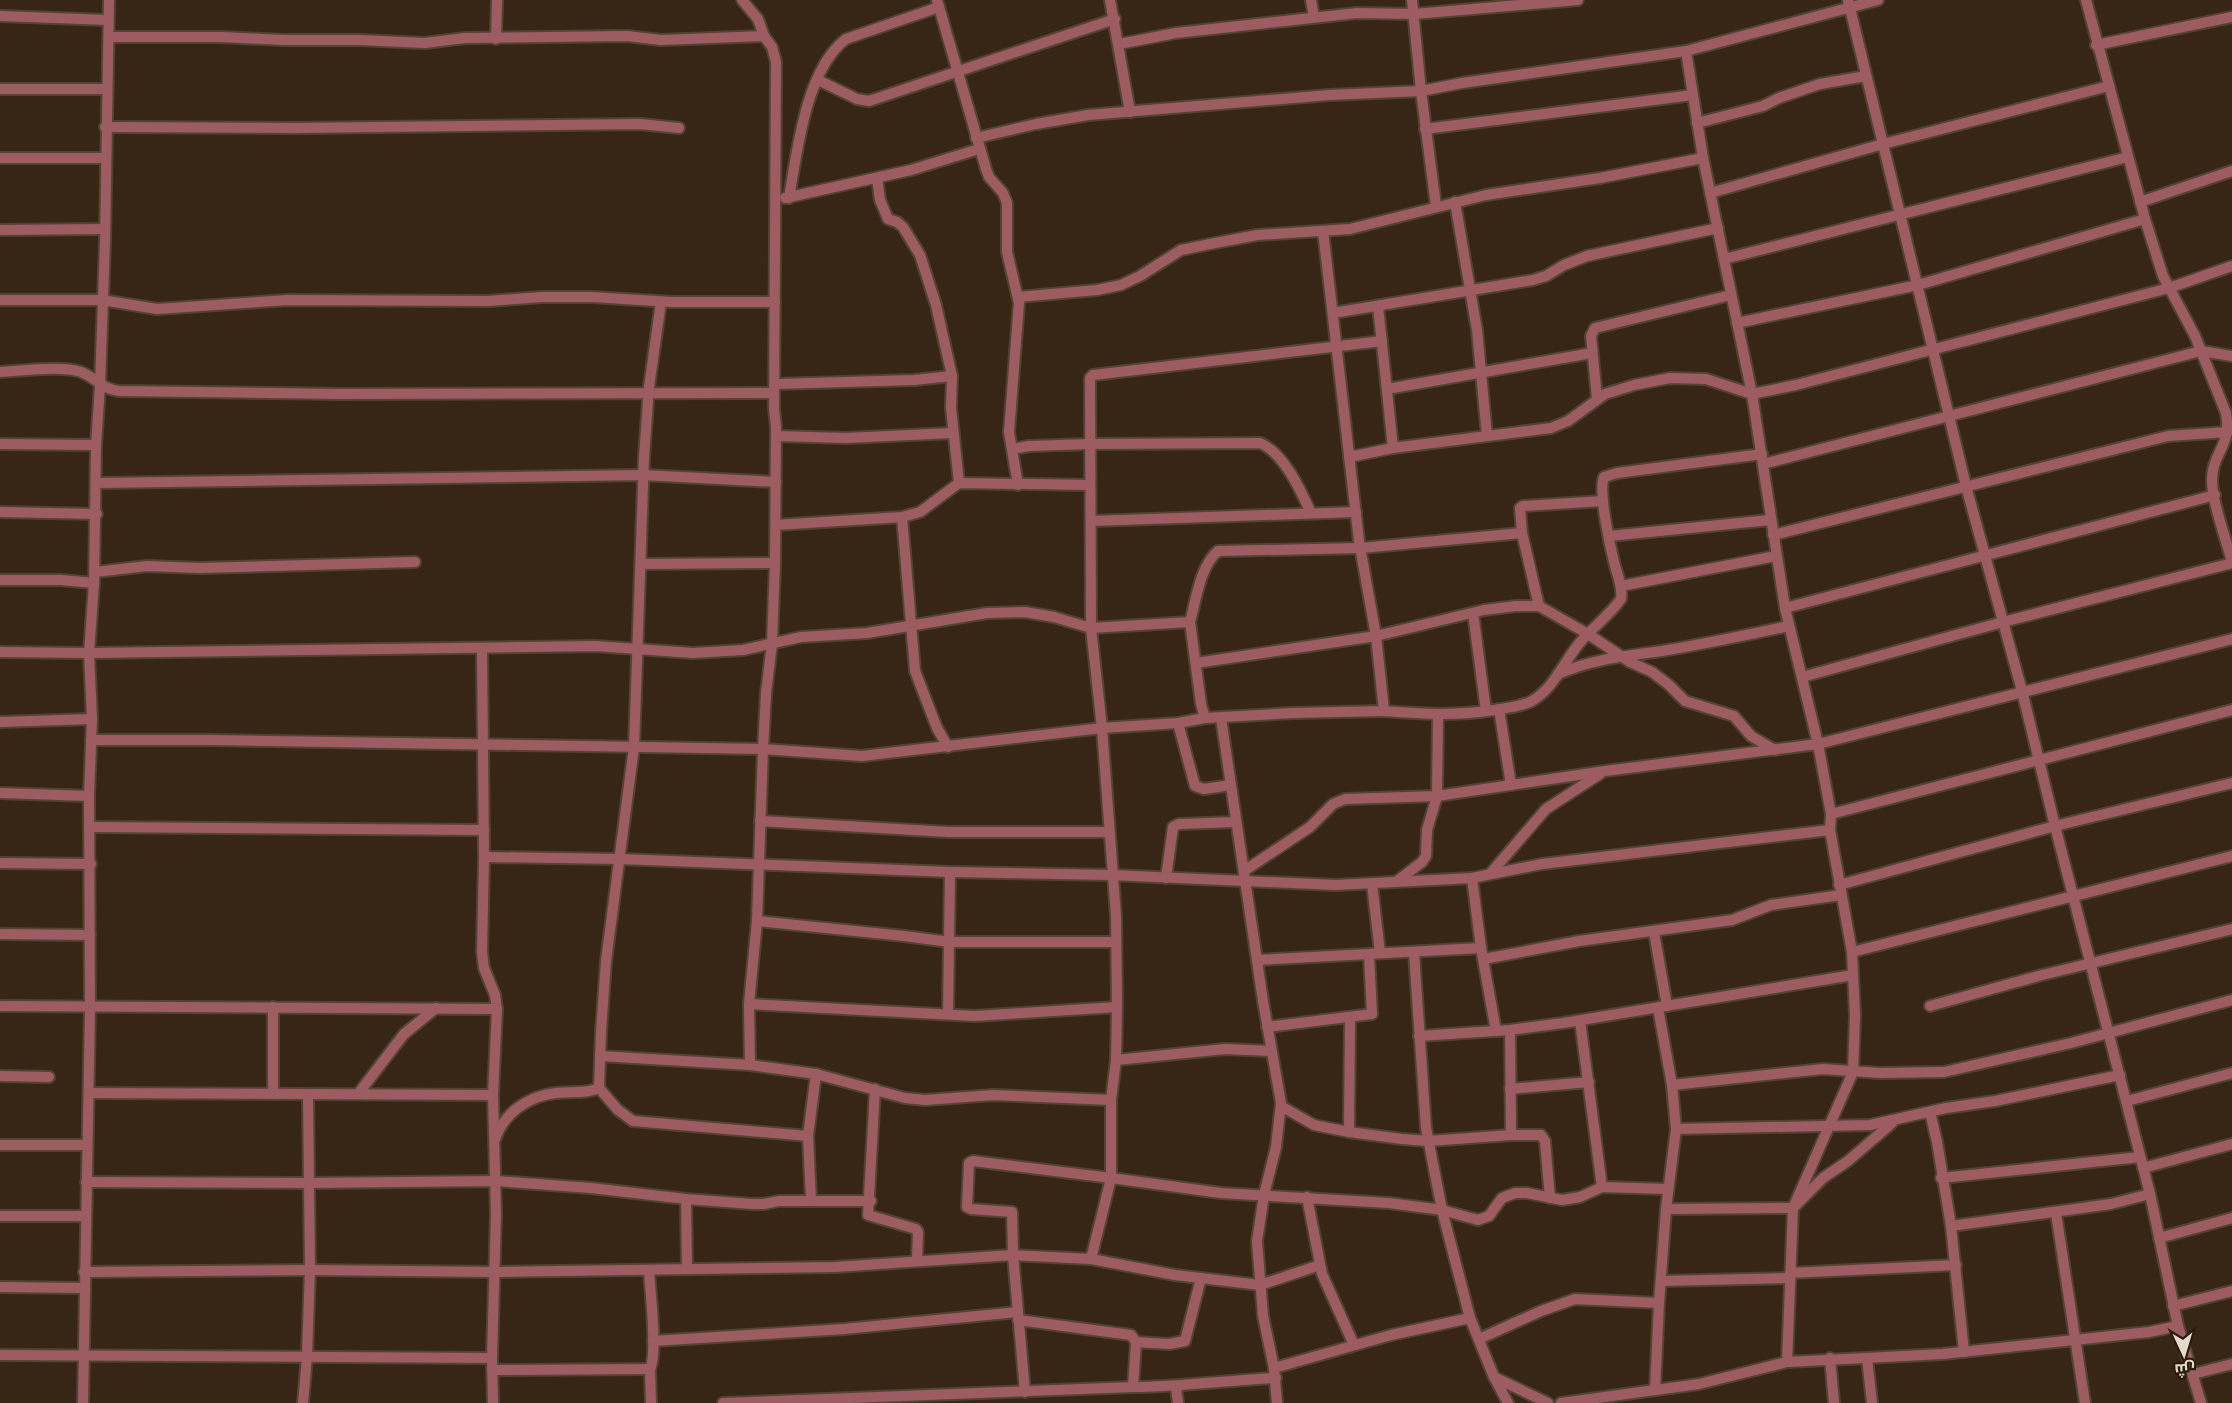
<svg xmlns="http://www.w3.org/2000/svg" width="2232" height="1403" font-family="Poppins,Cairo,sans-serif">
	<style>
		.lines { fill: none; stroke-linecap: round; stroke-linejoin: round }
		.street-casing { stroke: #534333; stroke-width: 14 }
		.street { stroke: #9c5c62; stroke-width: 10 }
	</style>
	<rect width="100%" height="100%" fill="#372615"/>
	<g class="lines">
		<defs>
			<g id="street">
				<path d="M742,0l16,19 6,17"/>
				<path d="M937,0l49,169 3,8 14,16 4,10v49l12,51 -10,129 9,53"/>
				<path d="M1110,0l20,112"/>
				<path d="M1311,0l3,17"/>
				<path d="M1412,0l9,91 15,115"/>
				<path d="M1848,0l118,486 56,205 33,135 95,368 28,132 23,77"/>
				<path d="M2086,0l59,219 18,57 32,60 31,77c6,33 -14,40 -14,67 0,22 14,59 20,82"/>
				<path d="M0,16l108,4"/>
				<path d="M109,37h112l62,3h76l66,3 40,-5 162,-2 34,4 103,-4 8,11 4,15 -2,347 2,18 -1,136 -3,81 -6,49 -3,56 -6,172 -8,83 1,61"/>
				<path d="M496,39l1,-39"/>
				<path d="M1119,44l57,-11 181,-20 57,1 164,-14"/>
				<path d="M2096,45l136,-28"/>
				<path d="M1686,51l17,107 49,236 33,214 33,136 13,70 -1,16 22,122 3,64 -2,56 -60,136 -6,154"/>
				<path d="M818,80l39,19 12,2 246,-82"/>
				<path d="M0,89h107"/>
				<path d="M1697,123l66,-17 16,-8 41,-14 46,-8"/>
				<path d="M105,127l191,1 344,-4 39,4"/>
				<path d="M1425,129l268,-34"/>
				<path d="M976,138l60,-14 52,-9 241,-20 92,-4 41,-8 224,-32 192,-51"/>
				<path d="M0,158h105"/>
				<path d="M877,178l3,22 8,19 9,3 6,5 17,28 16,50 16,71 -1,32 8,75"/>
				<path d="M1710,193l173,-49 226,-58"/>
				<path d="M785,198l126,-28 68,-21"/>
				<path d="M789,198c8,-47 17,-129 57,-159l93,-32"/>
				<path d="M1455,202l22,128 10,106"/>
				<path d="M2140,202l92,-31"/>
				<path d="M0,230l105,-1"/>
				<path d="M1724,259l404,-102"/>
				<path d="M1018,297l79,-7 24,-5 19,-9 41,-26 29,-6 47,-9 93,-6 136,-34 114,-17 103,-20"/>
				<path d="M0,300h102l55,9 131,-9 200,1 54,-4h50l80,5h103"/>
				<path d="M1378,306l15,142"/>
				<path d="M1333,313l200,-33 13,-4 18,-11 23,-9 131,-28"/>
				<path d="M1737,323l181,-38 227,-66"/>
				<path d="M1382,341l-289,34 -3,3 1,250 11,100 14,188 1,91 -1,53 -5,40v78l110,15 168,10 53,7 36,10 11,-4 13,-18 13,-5h12l35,7 18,-3 22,-10 66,2"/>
				<path d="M0,372c20,-1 64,-7 81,0 16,6 20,17 38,19l221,3 434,-1"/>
				<path d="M775,384l139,-4 38,-4"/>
				<path d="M1387,389l205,-36"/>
				<path d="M1597,399l-6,-63 4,-8 136,-33"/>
				<path d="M776,436l70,2 107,-5"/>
				<path d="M0,444l96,1"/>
				<path d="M1013,449l16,-3 61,-2 170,-1c24,10 41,48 51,70"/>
				<path d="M1349,457l44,-9 158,-20 17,-7 37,-27 29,-9 36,-7 36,1 46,15 44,-9 373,-97 63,-22"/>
				<path d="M1763,464l438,-113 31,5"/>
				<path d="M96,483l547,-8 133,7"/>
				<path d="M0,512l97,2"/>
				<path d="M902,517l13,154 22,57 11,19"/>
				<path d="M1091,521l265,-9"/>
				<path d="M776,525l126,-8 18,-5 39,-29 131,2"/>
				<path d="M1773,535l395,-99 60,-4"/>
				<path d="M1609,536l161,-16"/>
				<path d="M641,564l134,-1"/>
				<path d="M95,572l52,-6 52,2 216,-6"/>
				<path d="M0,580h61l33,3"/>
				<path d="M1621,586l155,-30"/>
				<path d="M1539,606l-17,-73 -2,-25 3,-2 80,-5"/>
				<path d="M1785,608l430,-113"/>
				<path d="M1473,613l13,98"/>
				<path d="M1190,622c6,-22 10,-56 28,-71l143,-3 161,-15"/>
				<path d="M482,648l2,209 -2,95 2,16 11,27 2,14 -4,86 3,119 -4,144 1,45"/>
				<path d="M0,652l89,1 506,-7 98,7 50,-3 58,-13 66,-4 120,-20 38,-1 29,5 37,11 99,-6 11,82 4,14"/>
				<path d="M1196,663l180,-27 108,-26 32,-4h23l49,28 42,28 22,10 17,13 16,16 49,15 17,20 24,14"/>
				<path d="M1558,674c34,-15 68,-18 104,-23 43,-7 85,-16 127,-25"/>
				<path d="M1802,677l201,-55 229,-59"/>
				<path d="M1499,709l12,76"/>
				<path d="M1384,711c38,3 73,5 110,-1 12,-2 25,-3 36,-8 25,-13 35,-44 53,-63 13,-14 27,-25 38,-40 2,-12 -4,-25 -7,-37 -4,-16 -16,-71 -10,-85l13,-4 145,-19"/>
				<path d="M1221,718l42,283 18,102 -5,44 -12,48 -7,46 6,75 11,52 3,35"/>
				<path d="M0,722l92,-3"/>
				<path d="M1178,723l17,63 9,3 27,-4"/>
				<path d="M91,740h120l552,9 99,7 240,-28 76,-5 27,-5 88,-5 91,-2 -8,-75 -17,-95 -36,-310"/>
				<path d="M0,793l89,3"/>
				<path d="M1831,814l401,-104"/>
				<path d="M760,821l188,11h160"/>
				<path d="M90,827l394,3"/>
				<path d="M484,857l137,2 329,13 162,3 224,10 136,-7 70,-14 288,-34"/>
				<path d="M0,863l91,1"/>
				<path d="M1244,871l66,-44 23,-23 12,-5 92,-3 168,-25 213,-27 414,-105"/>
				<path d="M1490,874l56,-65 54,-35"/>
				<path d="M1166,878l7,-51 6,-3 57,-2"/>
				<path d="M1472,878l9,70 15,83"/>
				<path d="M1396,882l26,-20 4,-6 1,-26 10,-34 1,-81"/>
				<path d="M1372,884l8,69"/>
				<path d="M1839,885l216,-59 177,-43"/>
				<path d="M757,921l147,15 46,6h166"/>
				<path d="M1654,932l13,74"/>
				<path d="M0,934l90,1"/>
				<path d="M1852,952l380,-96"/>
				<path d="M1414,953l12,175 16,82 28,108 24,59 14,26"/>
				<path d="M1484,959l95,-18 153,-21 39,-15 70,-10"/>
				<path d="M1257,960l224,-12"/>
				<path d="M749,1004l226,12 142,-9"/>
				<path d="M0,1006l497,3"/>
				<path d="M1930,1006l112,-31 190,-46"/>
				<path d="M948,1014l2,-142"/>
				<path d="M1580,1021l22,166"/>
				<path d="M1267,1027l105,-13 -3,-59"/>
				<path d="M1510,1030l1,105"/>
				<path d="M1419,1036l91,-6 53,-7 290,-48"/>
				<path d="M600,1056l150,9 66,9 89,24 20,2 68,-5 118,5"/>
				<path d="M1116,1060l109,-11 46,2"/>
				<path d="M0,1076l49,1"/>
				<path d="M1672,1085l151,-16 57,4 64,-1 127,-29 161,-43"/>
				<path d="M599,1088l19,22 15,11 175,15"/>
				<path d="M875,1089l-7,126 48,14 2,3 -1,29"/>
				<path d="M1510,1089l79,-7"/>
				<path d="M89,1093l404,2"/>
				<path d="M273,1093v-86"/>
				<path d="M358,1094l46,-60 32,-26"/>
				<path d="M2127,1101l105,-28"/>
				<path d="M1281,1106l33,19 35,7 53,7 26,2 83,-6h30l4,6 5,57"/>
				<path d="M1930,1112l7,30 14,84 13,126"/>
				<path d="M1676,1129l194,-4 76,-17 49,-7 125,-26"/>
				<path d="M1349,1132l1,-115"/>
				<path d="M495,1139c9,-26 33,-43 61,-46 15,-2 30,1 43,-5l2,-56 5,-71 28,-214 10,-290 5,-70 12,-85"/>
				<path d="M0,1145h87"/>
				<path d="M973,1161l138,17 -20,81 -78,-4 -1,-43 -41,-3 -4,-2 2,-44z"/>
				<path d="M2143,1168l89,-24"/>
				<path d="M1941,1178l199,-21"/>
				<path d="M86,1182l222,1 188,-2 95,7 95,11 66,5h12l15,-3h92"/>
				<path d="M1307,1197l15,77 32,71"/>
				<path d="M686,1199l1,70"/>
				<path d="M811,1200l-3,-64 8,-62"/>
				<path d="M1666,1209l127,-1 30,-30 25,-17 44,-38"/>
				<path d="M2056,1213l29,190"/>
				<path d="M0,1216h86"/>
				<path d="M1951,1226l160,-22 39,-10"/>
				<path d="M2159,1238l73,-20"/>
				<path d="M1091,1259l84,16 85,10 60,-20"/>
				<path d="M649,1270c1,21 9,84 1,99l1,34"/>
				<path d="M84,1272l226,-2 185,2 340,-5 178,-12 12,137"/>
				<path d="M1790,1273l166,-8"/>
				<path d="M1661,1281l128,-3"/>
				<path d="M0,1287l84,1"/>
				<path d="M2173,1306l59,-15"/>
				<path d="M1018,1320l113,15 5,7 -3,45c48,0 95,-7 143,-9"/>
				<path d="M1479,1339l62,-28 34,-12 84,4"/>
				<path d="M653,1341l191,-12 174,-17"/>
				<path d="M1136,1342l33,2 16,-3 16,-63"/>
				<path d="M0,1355l492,3"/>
				<path d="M1830,1358l4,45"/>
				<path d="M1867,1358l5,45"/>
				<path d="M1274,1368l117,-33 79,-17"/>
				<path d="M492,1370l158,-1"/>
				<path d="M2193,1374l39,-10"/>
				<path d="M1494,1377l54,26"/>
				<path d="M1176,1387l2,16"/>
				<path d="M1655,1390l4,-87 7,-94 10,-80 -4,-44 -14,-77"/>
				<path d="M83,1403l7,-395 -1,-212 3,-77 -3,-66 5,-70 2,-138 4,-60 5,-143 4,-242"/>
				<path d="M303,1403l4,-47 3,-86 -2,-176"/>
				<path d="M723,1403l410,-16"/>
				<path d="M1561,1403l138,-19 88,-22 156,-8 206,-22 29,-6"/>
			</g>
		</defs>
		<use href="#street" class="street-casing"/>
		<use href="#street" class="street"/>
	</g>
	<g transform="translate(2184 1355) rotate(176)" stroke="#2c1c0c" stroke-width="4.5" paint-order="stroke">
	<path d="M0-4.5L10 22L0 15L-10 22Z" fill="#e4d9ce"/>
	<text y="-9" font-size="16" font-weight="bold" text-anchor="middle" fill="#e4d9ce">ش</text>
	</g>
</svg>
